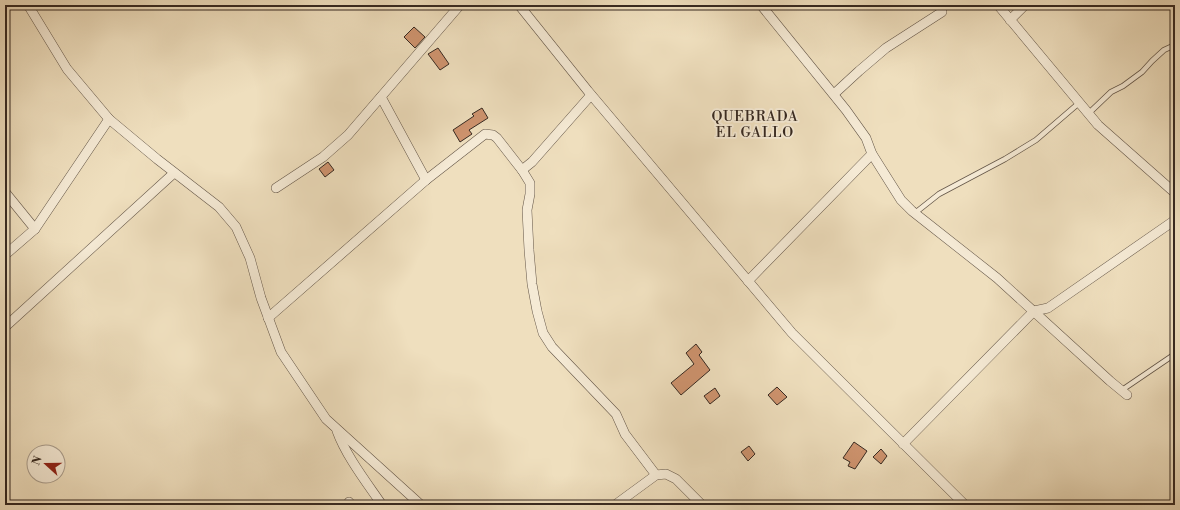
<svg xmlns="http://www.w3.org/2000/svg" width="1180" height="510" font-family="'Libre Bodoni',serif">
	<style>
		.building { fill: #cf946f; stroke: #362921 }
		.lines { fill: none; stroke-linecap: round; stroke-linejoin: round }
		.service-casing { stroke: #645648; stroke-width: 6 }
		.minor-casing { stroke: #645648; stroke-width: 10 }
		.service { stroke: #f5ead5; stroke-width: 4.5 }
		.minor { stroke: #f5ead5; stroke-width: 9 }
		.labels { text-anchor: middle; stroke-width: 3.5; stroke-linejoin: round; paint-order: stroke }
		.neighbourhood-label { font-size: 14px; letter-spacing: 1px; fill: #362921; stroke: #f5ead5 }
	</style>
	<rect width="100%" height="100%" fill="#efdfbe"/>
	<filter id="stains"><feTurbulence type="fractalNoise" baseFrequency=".005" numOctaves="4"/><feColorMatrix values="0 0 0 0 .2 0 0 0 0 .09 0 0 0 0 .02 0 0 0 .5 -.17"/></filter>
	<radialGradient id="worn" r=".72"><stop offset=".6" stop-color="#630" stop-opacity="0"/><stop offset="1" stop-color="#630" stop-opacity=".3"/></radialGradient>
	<g class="building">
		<path d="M414,27l11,10 -10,11 -11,-11z"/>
		<path d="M438,48l11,16 -9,6 -12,-16z"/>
		<path d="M482,108l6,10 -19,12 3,4 -12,8 -7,-12 21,-14 -2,-2z"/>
		<path d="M328,162l6,8 -9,7 -6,-8z"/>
		<path d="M696,344l6,8 -3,3 11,15 -29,25 -10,-12 23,-19 -8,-11z"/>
		<path d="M777,387l10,10 -10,8 -9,-10z"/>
		<path d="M715,388l5,8 -10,8 -6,-8z"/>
		<path d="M854,442l13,9 -12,18 -7,-3 2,-4 -7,-4z"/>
		<path d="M749,446l6,8 -7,7 -7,-9z"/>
		<path d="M881,449l6,7 -6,8 -8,-7z"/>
	</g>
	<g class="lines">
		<defs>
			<g id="service">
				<path d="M524,12l5,-7"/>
				<path d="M1088,114l23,-22 12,-6 19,-14 10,-11 12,-11 11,-5"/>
				<path d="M915,213l24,-19 66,-35 31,-19 43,-37"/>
				<path d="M1122,390l53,-36"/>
			</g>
			<g id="minor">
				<path d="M28,5l39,64 42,50 48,40 62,48 17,20 14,31 11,40 20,54 45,67 95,86"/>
				<path d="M519,5l69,86 204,242 173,172"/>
				<path d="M761,5l85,105 20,28 6,16 29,46 11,11 85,67 113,103 17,14"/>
				<path d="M998,5l100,120 77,68"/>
				<path d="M1010,20l15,-15"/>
				<path d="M834,94l25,-23 27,-23 56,-36"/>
				<path d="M381,97l45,83"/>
				<path d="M522,170l8,13v11l-3,16 2,40 3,34 5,27 6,22 9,14 64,67 9,20 31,41"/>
				<path d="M276,188l47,-31 25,-22 112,-130"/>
				<path d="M5,192l30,37"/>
				<path d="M5,255l30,-26 74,-110"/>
				<path d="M748,281l124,-127"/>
				<path d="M268,318l158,-138 59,-46 8,1 4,3 25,32 10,-8 59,-67"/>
				<path d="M5,327l169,-154"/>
				<path d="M337,431c9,25 30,52 45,74"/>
				<path d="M903,444l131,-133 14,-3 127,-88"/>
				<path d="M349,502l2,3"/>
				<path d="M615,505l41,-30 10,-1 10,5 26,26"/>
			</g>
		</defs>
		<use href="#service" class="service-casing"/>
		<use href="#minor" class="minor-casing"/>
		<use href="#service" class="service"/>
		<use href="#minor" class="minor"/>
	</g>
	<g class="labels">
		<g class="neighbourhood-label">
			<text x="755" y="121">QUEBRADA<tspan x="755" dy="16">EL GALLO</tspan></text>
		</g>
	</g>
	<rect width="1180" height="510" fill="none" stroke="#efdfbe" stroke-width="20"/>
	<rect x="6" y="6" width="1168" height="498" fill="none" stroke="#362921" stroke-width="2"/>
	<rect x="10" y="10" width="1160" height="490" fill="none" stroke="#362921"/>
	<g transform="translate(46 464) rotate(291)"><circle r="19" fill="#f5ead5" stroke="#a99d8d"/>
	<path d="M0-3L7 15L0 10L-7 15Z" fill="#8f2418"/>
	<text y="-6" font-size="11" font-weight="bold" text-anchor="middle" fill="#362921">N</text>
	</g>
	<rect width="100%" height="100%" filter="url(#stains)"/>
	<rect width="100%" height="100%" fill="url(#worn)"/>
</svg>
